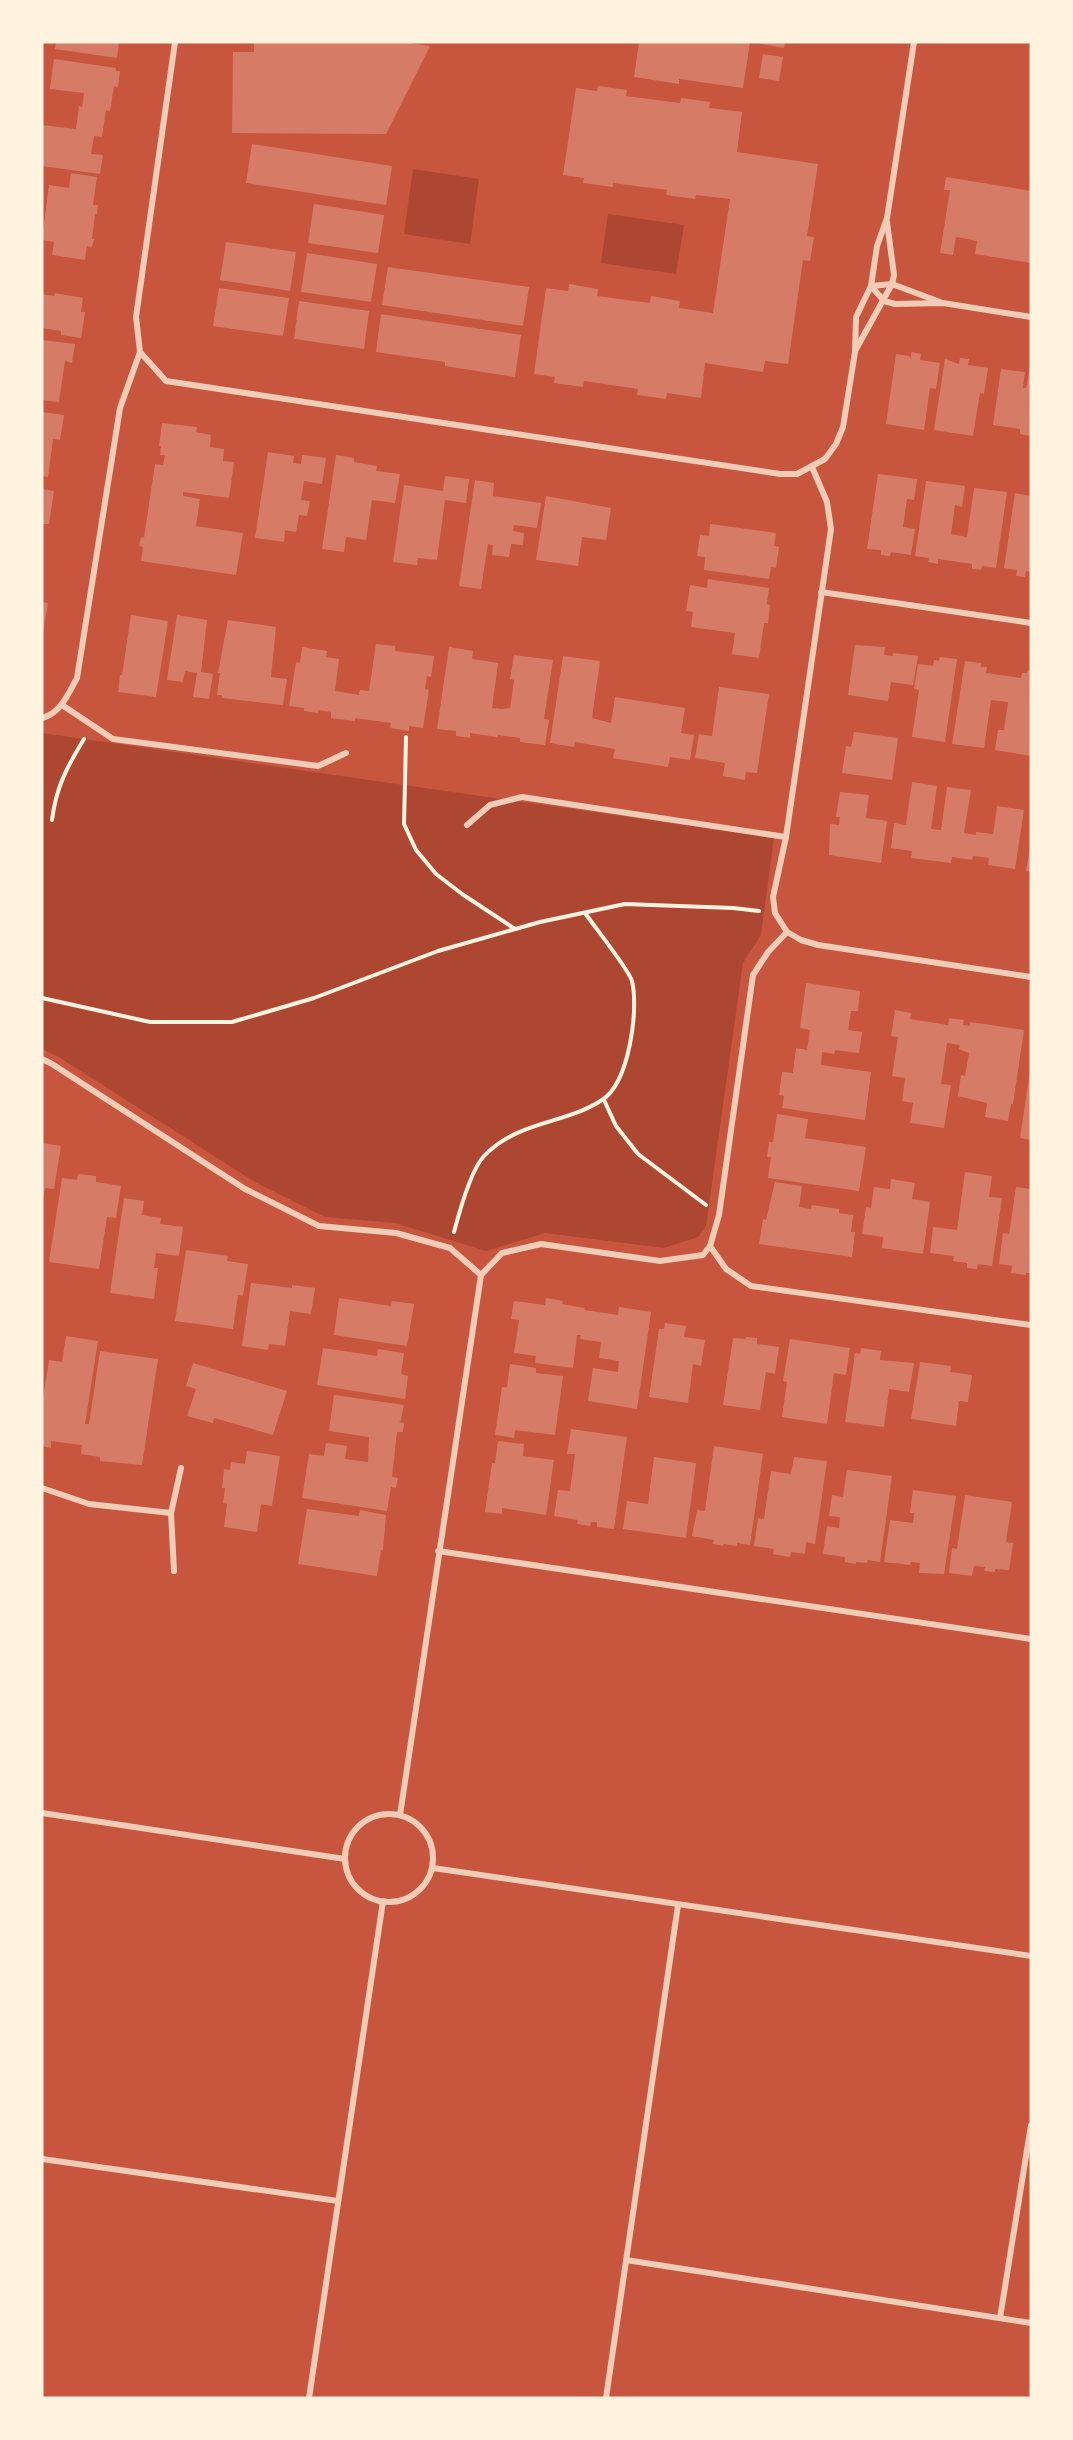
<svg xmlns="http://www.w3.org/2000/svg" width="1073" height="2440" font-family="Figtree,sans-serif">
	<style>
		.green { fill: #ae4732 }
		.building { fill: #d67c66 }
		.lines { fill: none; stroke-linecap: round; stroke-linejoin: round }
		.path { stroke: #fff3e0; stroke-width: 4 }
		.minor { stroke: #f1ccb7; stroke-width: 6 }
	</style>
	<rect width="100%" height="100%" fill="#c8553d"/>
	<g class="green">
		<path d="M413,169l66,10 -9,65 -66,-10z"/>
		<path d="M608,214l76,11 -8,49 -75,-11z"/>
		<path d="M42,733l732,105 -13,97 -18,28 -37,263 -8,11 -34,11 -119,-15 -59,18 -91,-28 -70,-6 -70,-35 -198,-126 -15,-7z"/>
	</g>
	<g class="building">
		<path d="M56,42h63l-2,16 -62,-9z"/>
		<path d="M254,42h148l28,4 -44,88 -154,-1 1,-81h21z"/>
		<path d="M639,42h111l-7,46 -64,-9v5l-45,-7z"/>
		<path d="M752,42h33l-1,6z"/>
		<path d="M763,54l20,3 -4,24 -20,-3z"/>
		<path d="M54,59l62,9v3h4l-2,16 -4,-1 -4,25 -4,-1 -4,27 -8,-1 -3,18 12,1 -3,19 -58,-8v-41l34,4 3,-23 3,1 2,-14 -34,-4z"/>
		<path d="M598,86l29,4 -1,6 54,7 1,-5 29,4 -1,6 33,4 -5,40 81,12 -11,72 7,1 -4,24 -7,-1 -15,104 -23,-3 -2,11 -58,-9 -4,35 -34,-5 -1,6 -29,-4 1,-6 -54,-8 -1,6 -29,-4 1,-6 -21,-3 12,-86 22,3 1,-7 29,5 -1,7 53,7 1,-7 29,5 -1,7 34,5 17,-114 -34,-4 -1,4 -29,-4 1,-5 -54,-7v4l-30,-4 1,-5 -21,-3 13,-87 21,3z"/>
		<path d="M252,144l140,22 -6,39 -140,-22z"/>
		<path d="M71,173l26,4 -4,28h5l-1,9h-2l-3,25h2l-2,8 -5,-1 -2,14 -33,-5 2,-13 -12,-2 7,-55 20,3z"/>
		<path d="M946,177l85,14v72l-56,-9 2,-13 -21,-4 -3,18 -13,-2 10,-63h-6z"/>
		<path d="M314,204l70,11 -6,38 -70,-10z"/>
		<path d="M226,242l70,10 -6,39 -70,-11z"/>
		<path d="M307,253l70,11 -6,38 -70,-10z"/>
		<path d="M388,267l141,20 -6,39 -141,-21z"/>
		<path d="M219,288l70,10 -6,38 -70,-10z"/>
		<path d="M55,293l28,5 -2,14h4l-4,26 -20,-3v-4l-19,-3v-34l12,2z"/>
		<path d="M299,301l70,10 -5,38 -70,-10z"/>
		<path d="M381,314l140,21 -6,42 -70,-11v-4l-69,-10z"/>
		<path d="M42,340l33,4 -3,19 -7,-2 -6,41 -17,-2z"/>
		<path d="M911,352l10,2 -1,6 20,3 -4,26 -6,-1 -6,42 -38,-6 10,-70 13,2 2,3z"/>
		<path d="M960,358l9,1 -1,6 20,3 -4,26 -4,-1 -7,43 -39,-6 11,-71 14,5z"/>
		<path d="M1030,367l1,69 -11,-2v-5l-27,-4 8,-56 24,3 -2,16h3z"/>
		<path d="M42,412l22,3 -4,25 -7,-1 -5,38 -6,-1z"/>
		<path d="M162,423l35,4 -1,5 15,3 -1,12 14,2 -1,12 11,1 -5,36 -46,-6v4l17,3 -4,27 47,7 -7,42 -95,-14 2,-14 -4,-1 2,-9 3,1 11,-74 8,1 2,-10h-5l1,-9h-2z"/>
		<path d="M268,452l26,4 -1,7 8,1 1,-9 24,3 -4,26 -18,-3 -3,19 9,1 -3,15 -8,-1 -3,17 -11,-2 -1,12 -29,-4z"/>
		<path d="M336,455l18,3v4l23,4 -1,5 24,3 -5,29 -23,-3 -6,40 -20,-3 -2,15 -22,-3z"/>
		<path d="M878,474l39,5 -3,21 -7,-1 -4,28 12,2 -4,26 -20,-3 -1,4 -9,-1v-5l-14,-1z"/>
		<path d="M445,476l24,3 -3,24 -21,-3 -8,60 -19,-2 -1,7 -24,-3 11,-77 39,6z"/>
		<path d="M475,480l19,3 -1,13 48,7 -4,25 -23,-3 -1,6 11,2 -1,12 -12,-1 -2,13 -17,-2 1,-10 -5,-1 -7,45 -22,-3z"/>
		<path d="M926,481l39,5 -3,21 -7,-2 -4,29 16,3 7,-49 33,4 -11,76 -14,-2 -1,4 -9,-1v-5l-34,-5v5l-10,-2 1,-4 -14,-2z"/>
		<path d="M42,489l12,2 -5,33h-7z"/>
		<path d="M1015,493l16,3v76l-5,-1 -1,6 -9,-1 1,-6 -13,-2z"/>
		<path d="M546,496l65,12 -5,32 -24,-3 -4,29 -42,-6z"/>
		<path d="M710,524l66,9 -2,13 5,1 -3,21 -5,-1 -2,12 -65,-9 1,-13 -8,-1 3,-21 9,1z"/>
		<path d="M708,579l61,9 -2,16 3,1 -2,18h-4l-5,35 -27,-4 3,-21 -44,-6 2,-15 -7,-1 4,-26 17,3z"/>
		<path d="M42,602l6,1 -5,29h-1z"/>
		<path d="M131,615l37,6 -12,76 -38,-5 2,-17h2z"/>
		<path d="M177,615l30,5 -6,52 12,2 -4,25 -16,-2 4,-24 -12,-2 -2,11 -16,-2z"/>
		<path d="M228,620l48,7 -5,50 16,2 -4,26 -61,-7v-3h-5l3,-22h-2z"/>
		<path d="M376,644l19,2v5l39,5 -3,21 -4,-1 -2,13 4,1 -6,38 -14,-2v5l-19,-3 1,-5 -36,-5v3l-24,-3v-6l-13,-2v3l-14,-2v-3l-15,-2 7,-44 4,1 2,-16 25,4 -1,6 13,2 -4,32 24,4 1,-5 9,1z"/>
		<path d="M855,645l30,2 -1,8 9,1v-3l25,3 -5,29 -22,-3 -3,19 -40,-6z"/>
		<path d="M449,647l24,4 -1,8 26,4 -6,45 10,1 8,-1 4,-28 -4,-1 4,-24 39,5 -9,59 5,1 -4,25 -25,-3v-4l-22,-3 -1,2 -27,-4v5l-14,-2v-5l-19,-2z"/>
		<path d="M563,656l37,5 -8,57 19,5 4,-26 70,11 -4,25 13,2 -4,25 -20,-3 -2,10 -55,-9 2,-9 -40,-7 -1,5 -24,-4z"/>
		<path d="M940,657l17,2 -12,83 -33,-5 7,-47 -5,-1 4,-25 15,2 1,-6 5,1z"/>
		<path d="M965,661l16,2v4h6l-1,6 35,5 1,-5h5l1,-3 3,1v85l-36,-6 3,-20h6l4,-28 -17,-2 -7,48 -32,-4z"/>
		<path d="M719,687l50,7 -12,79 -11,-1 -1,8 -22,-4 2,-13 -30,-5 4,-24 13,2z"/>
		<path d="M854,732l44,6 -6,42 -50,-7 4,-27 5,1z"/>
		<path d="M912,782l25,4 -6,43 10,1 6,-43 24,3 -7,43 12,2v-3l17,2 4,-28 27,4 -9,59 -27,-4 1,-7 -16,-2 -1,4 -20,-3 -1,6 -40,-5 1,-7 -21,-3 3,-25 12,2z"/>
		<path d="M840,792l29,3 -3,23 21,3 -6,42 -52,-8 1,-31 9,1 1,-8h-4z"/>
		<path d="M1030,848h1v24l-5,-1z"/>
		<path d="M806,983l54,8 -2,20h-7l-3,19 14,2 -3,21 -24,-3 -1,4 -12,-2 -1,13 50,7 -6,48 -83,-12 2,-12 -5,-1 3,-23 11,1 3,-25 11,2 3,-20 -10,-2z"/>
		<path d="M895,1010l16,3 -1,6 38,6 1,-7 15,2 -1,5 7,1v-4l54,8 -11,74h-2l-3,17 -23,-4 2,-14 -29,-7 3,-21 4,1 4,-23 -10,-4 1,-4 -13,-2 -6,41 10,1 -7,43 -34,-5 3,-20 -11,-2 3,-23 -13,-2 6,-39 -7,-1z"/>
		<path d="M1030,1072h1v68l-11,-2z"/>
		<path d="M777,1114l31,5 -3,19 61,9 -7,44 -91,-13 3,-21h-4l2,-15h4z"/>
		<path d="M42,1143l19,3 -7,43 -9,-1 -2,10z"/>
		<path d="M965,1172l27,4 -3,21 13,1 -10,68 -14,-2 -1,5 -10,-1v-5l-14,-2 1,-5 -24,-3 3,-26 24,3z"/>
		<path d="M78,1174l18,2v6l25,4 -5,32 -9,-1 -8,52 -50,-7 13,-84 15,2z"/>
		<path d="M891,1179l24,4 -3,16 18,3 -7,52 -41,-6 1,-11 -21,-3 4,-27 5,1 3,-21 16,2z"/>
		<path d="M775,1182l27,4 -3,21 12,2 1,-4 27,4v4l14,2 -2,17h4l-3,25 -93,-13 4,-25 3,1z"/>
		<path d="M1016,1187l15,2v84h-5v2l-15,-2 1,-7 -13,-2 4,-31 6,1z"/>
		<path d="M124,1198l20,3 -2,14 19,3 -1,6 23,3 -4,29 -23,-3 -2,15h4l-4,31 -44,-6z"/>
		<path d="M186,1250l42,6 -1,5 21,3 -5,32 -5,-1 -5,34 -58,-8z"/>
		<path d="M251,1283l41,5v-3l23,3 -4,26 -21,-3 -5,35 -16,-2 -1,6 -26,-4z"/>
		<path d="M339,1298l52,8 1,-5 22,3 -7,42 -73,-11z"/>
		<path d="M546,1298l17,3 -1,3 23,4 -1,2 34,5 1,-8 32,5 -14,97 -49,-8 5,-33 25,4 1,-11 -20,-3 2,-16 -21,-3 1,-4h-4l-4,33 -38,-5 1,-7 -22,-3 5,-33 -8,-1 3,-18 31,4z"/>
		<path d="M665,1323l21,3 -2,11 21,3 -4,26 -8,-2 -5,39 -39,-6 10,-68h5z"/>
		<path d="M66,1336l32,5 -13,83h4l11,-73 58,8 -16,106 -42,-4v-4l-19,-3 1,-9 -31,-4v7l-9,-2v-41l7,-45 13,2z"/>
		<path d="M746,1337l11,1v6l22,3 -4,27 -9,-2 -6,38 -37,-5 10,-67 13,1z"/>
		<path d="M790,1339l60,9 -4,27 -12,-2 -7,51 -45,-7 5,-35 -4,-1z"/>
		<path d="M323,1348l54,8 1,-7 26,4 -3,21 7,2 -3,23 -88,-14z"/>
		<path d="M861,1348l20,3 -1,9 34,3 -5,29 -20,-3 -5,38 -39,-5 10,-69 5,1z"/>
		<path d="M920,1362l31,4 -1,6 22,3 -4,27 -9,-1 -3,25 -45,-7z"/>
		<path d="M193,1363l94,28 -14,44 -59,-17 -1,5 -26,-7 9,-27 -10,-3z"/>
		<path d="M510,1364l26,4v5l27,3 -8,59 -40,-5 -1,8 -19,-3 7,-48h5z"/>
		<path d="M334,1395l70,10 -3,15 -2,2 5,1 -1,9h-6l-5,45 6,1 -2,10 -5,-1 -4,24 -85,-13 7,-44 15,2 2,-13 21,3 -2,13 23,3 1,-25 -40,-6z"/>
		<path d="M571,1429l56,8 -13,92 -17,-2v-5h-6l-1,4 -13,-2 1,-4 -24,-4 4,-26 12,1 5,-37h-8z"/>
		<path d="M498,1441l26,3 -1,12 31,4 -8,55 -44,-7v6l-17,-2 7,-49h3z"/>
		<path d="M714,1446l49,8 -13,91 -13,-2v3l-13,-2 -1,2 -10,-2 1,-4 -22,-4 5,-26 8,1z"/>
		<path d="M247,1451l33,5 -8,50 -11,-2 -4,28 -33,-5 3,-23 -4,-1 2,-15h-3l2,-19 6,1 1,-8 14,2z"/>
		<path d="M654,1457l42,6 -10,75 -63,-9 4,-28 21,3z"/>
		<path d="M794,1457l33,4 -12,83 -9,-2 -1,12 -14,-2 -1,5 -17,-3 1,-5 -20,-3 4,-28 6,1 7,-48 20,3z"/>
		<path d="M847,1470l45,6 -12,86 -12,-2 -1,3 -11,-1v2l-11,-2v-5l-22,-3 4,-28 12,2 1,-11 -11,-1 3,-21 11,2z"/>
		<path d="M913,1490l43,6 -12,78 -25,-1 1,-10 -9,-1 -1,3 -26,-3 6,-42 23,3 1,-10h-4z"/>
		<path d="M965,1495l47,7 -6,40 7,1 -4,27 -14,-1v3l-11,-1 1,-4 -11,-1 -2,10 -23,-3 3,-25 5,1z"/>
		<path d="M307,1509l52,7 1,-6 26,5 -3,35h-2l-4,26 -79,-12z"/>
	</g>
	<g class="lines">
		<g class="path">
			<path d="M406,737l-2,87 12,26 20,24 26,20 53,35"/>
			<path d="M52,820c4,-33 15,-53 32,-81"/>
			<path d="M42,998l108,24h82l82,-24 124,-47 102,-29 85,-18 108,4 26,3"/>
			<path d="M604,1100l12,26 22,28 68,51"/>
			<path d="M454,1232c5,-19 16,-61 30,-76 35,-36 80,-31 118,-56 27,-17 37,-90 30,-119 -3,-11 -38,-55 -47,-68"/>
		</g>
		<g class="minor">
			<path d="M175,42l-39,275 4,35 26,29 614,93h17l28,-15 11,-15 7,-17 12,-75 1,-35 15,-31 6,-40 10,-28 27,-176"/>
			<path d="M871,286l13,15 11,3 48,-1 88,14"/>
			<path d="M871,286l21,-2 48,18"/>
			<path d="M855,351l37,-67 2,-9 -7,-53"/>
			<path d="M821,592l210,31"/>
			<path d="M62,705l51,34 205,27 28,-13"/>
			<path d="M42,718c19,-5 26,-24 35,-40l43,-270 20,-56"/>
			<path d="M467,825l23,-20 32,-8 264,40"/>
			<path d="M787,932l14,8 17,5 213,32"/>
			<path d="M42,1059l10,5 193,125 74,37 77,7 54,15 31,27"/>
			<path d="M710,1246l16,23 25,17 280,39"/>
			<path d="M42,1488l47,16 82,9"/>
			<path d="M438,1551l593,88"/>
			<path d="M174,1571l-3,-58 10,-45"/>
			<path d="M42,1813l303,46"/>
			<circle cx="389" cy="1858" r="44"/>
			<path d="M400,1815l81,-540 21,-22 39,-9 119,17 43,-6 7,-9 9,-31 34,-240 15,-23 19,-20 -12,-19 -2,-16 13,-60 45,-308 -4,-27 -15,-35"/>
			<path d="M433,1868l598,88"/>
			<path d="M42,2159l296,42"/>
			<path d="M626,2260l405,63"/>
			<path d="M1000,2318l31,-193"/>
			<path d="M309,2398l74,-497"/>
			<path d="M606,2398l72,-493"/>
		</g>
	</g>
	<rect width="1073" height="2440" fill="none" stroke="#fff3e0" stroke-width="87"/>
</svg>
